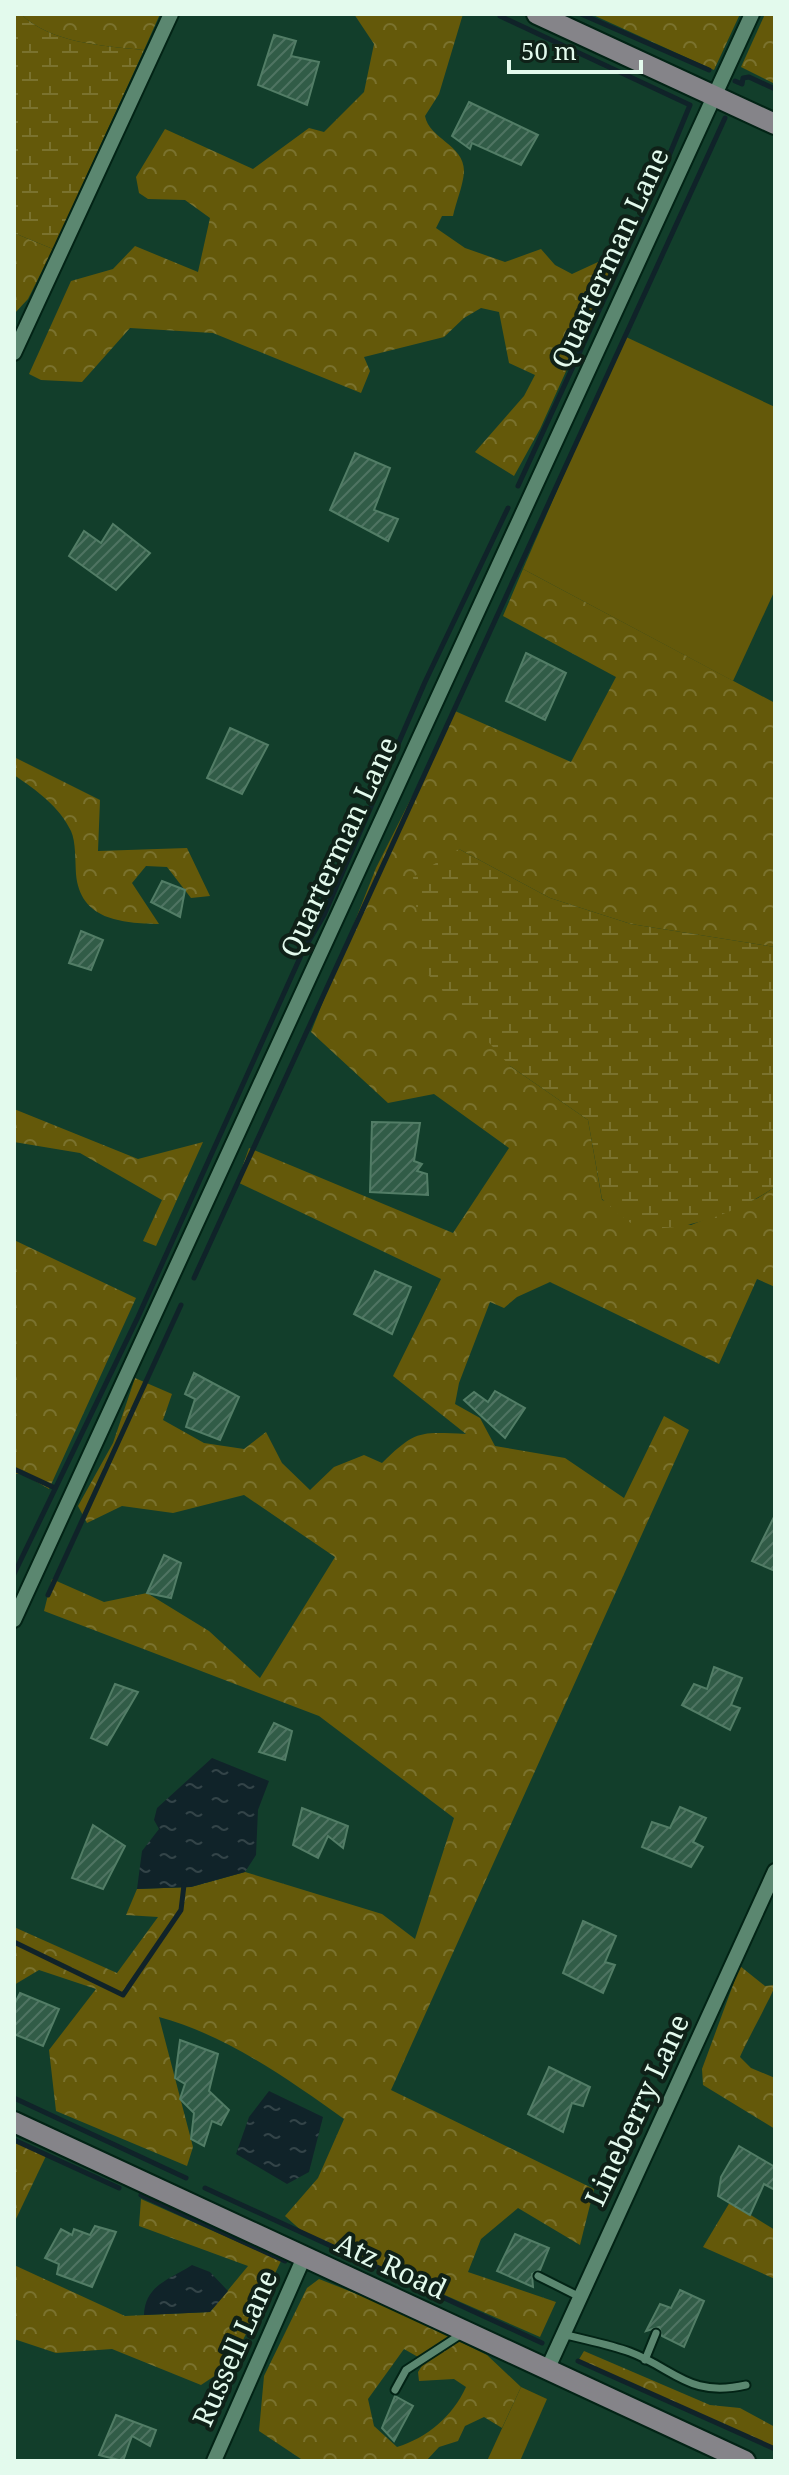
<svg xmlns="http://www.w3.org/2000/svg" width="789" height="2475" font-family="'Noto Serif',serif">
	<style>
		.grass { fill: #64590a }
		.forest { fill: url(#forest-crowns); fill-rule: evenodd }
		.wetland { fill: url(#wetland-marsh) }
		.water { fill: url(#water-ripples) }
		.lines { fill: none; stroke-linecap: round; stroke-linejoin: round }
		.stream { stroke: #102329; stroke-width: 5 }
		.building { fill: url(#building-hatch); stroke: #527d66; stroke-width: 2 }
		.lane-casing { stroke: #022315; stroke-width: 11 }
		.street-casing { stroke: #022315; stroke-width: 18 }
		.secondary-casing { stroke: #022315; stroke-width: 24 }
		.lane { stroke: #5b8770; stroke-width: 7 }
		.street { stroke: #5b8770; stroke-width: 14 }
		.secondary { stroke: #858489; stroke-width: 20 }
		.labels { text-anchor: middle; stroke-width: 8; stroke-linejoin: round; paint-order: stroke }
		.street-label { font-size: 28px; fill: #e3faed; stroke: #0f2118 }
	</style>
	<defs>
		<pattern id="forest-crowns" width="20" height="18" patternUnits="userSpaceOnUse" patternTransform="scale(2)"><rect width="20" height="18" fill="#64590a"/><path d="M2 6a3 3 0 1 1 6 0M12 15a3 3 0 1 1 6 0" fill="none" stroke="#7a722e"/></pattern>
		<pattern id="wetland-marsh" width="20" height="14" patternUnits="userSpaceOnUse" patternTransform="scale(2)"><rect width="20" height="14" fill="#64590a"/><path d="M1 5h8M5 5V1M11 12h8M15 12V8" fill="none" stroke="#7a722e"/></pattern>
		<pattern id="water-ripples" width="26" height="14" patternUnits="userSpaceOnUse" patternTransform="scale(2)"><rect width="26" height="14" fill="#102329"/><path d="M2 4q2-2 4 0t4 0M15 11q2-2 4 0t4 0" fill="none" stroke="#334448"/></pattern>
		<pattern id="building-hatch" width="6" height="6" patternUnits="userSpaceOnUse" patternTransform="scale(2)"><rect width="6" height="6" fill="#315c47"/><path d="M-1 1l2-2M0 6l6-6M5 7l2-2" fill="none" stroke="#4f7462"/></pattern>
	</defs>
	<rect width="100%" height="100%" fill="#123e2b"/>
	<g class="grass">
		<path d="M624,336l151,71v183l-42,91 -210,-112z"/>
		<path d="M521,2387l26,12 -27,62h-33z"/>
	</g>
	<g class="forest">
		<path d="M21,14h139l-16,36c-40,-4 -94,-7 -123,-36z"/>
		<path d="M354,14h109l-24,80 -14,22c4,23 40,29 39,56 -1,14 -8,30 -11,44h-11l-6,12 29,20 40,14 36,-13 14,16 17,9 26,-12 15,5 -73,162 -26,47 -39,-24 49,-56 11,-21 -26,-12 -10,-51 -18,-4 -17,10 -20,19 -80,20 6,14 -9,22 -148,-60 -83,-5 -48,54 -41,-2 -12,-6 42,-93 42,-12 22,-23 63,26 12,-54 -25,-18 -37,-1 -9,-6 -3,-16 29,-48 88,40 56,-41 15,4 40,-40 10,-48z"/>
		<path d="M591,14h149l-26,56z"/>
		<path d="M765,14h10v70l-34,-17z"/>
		<path d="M14,233l39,16 -25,50 -14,15z"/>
		<path d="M523,569l252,134v244l-144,-23 -81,-26 -91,-49 51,217 78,54 14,80 89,25 67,-27 17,-11v100l-18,-8 -38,85 -169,-82 -33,15 -13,11 -14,-6 -31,81 -4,21 25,14 15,28 70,12 59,40 40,-82 25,14 -298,660 203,99 -14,56 -62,-37 -37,31 -13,33 88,30 -16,35 -236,-104 -19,-17 33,-38 26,-59c-56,-40 -118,-84 -185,-102l34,130 -6,19 -131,-55 -7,-61 47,-61 -57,-19 -25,15v-58l103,46 41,-56 -32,-2 11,-26 54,-2 54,-15 137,42 33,25 39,-121 -135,-102 -275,-105 8,-32 52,23 43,-9 62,38 51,47 75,-121 -91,-62 -71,18 -51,-7 -35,17 -9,-17 35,-63 22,-65 37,16 -9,26 41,23 40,6 22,-17 16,31 28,27 24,-23 30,-12 18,8c34,-33 37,-31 84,-29l-73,-58 48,-97 -204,-97 12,-34 204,85 56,-85 -75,-54 -46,9 -77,-71 65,-164 79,-157 116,51 45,-85 -113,-61z"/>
		<path d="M14,757l86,43 -2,51 89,-3 23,48 -19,2 -24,-31 -21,-1 -14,17 27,41c-38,-1 -79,-4 -83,-50 -1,-13 0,-32 -5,-43 -12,-25 -35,-41 -57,-56z"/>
		<path d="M14,1109l124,50 65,-17 -47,104 -13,-5 19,-41 -82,-47 -66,-11z"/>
		<path d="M14,1240l122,58 -87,191 -26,-15h-9z"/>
		<path d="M740,1966l25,20 10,-1c0,5 -30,59 -35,72l11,11 24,10v51l-72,-44 -1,-16z"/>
		<path d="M14,2142l32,14 -32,67z"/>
		<path d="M141,2199l140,62 -50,104 -30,20 -89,-36 -56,4 -42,-14v-74l111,51 85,-4 38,-46 -109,-40z"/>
		<path d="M730,2202l45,28v49l-72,-32z"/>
		<path d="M319,2279l71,28 97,48 34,32 -19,41 -18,-11 -19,9 -7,15 -19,6 -13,14h-122l-45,-30 5,-55 43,-88zM404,2349l21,12 -7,11 1,9 35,-2 12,8c-13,29 -39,51 -69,60l-23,-21 -6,-27z"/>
		<path d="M584,2351l126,54 30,3 35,19v22l-197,-88z"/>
	</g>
	<g class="wetland">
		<path d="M14,14h7c29,29 83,32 123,36l-91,199 -39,-16z"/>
		<path d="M459,849l91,49 81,26 144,23v240c-34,23 -96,49 -137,39 -12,-3 -26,-19 -36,-27l-14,-79 -78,-54 -87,-97 -10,-92z"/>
	</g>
	<g class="water">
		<path d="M212,1758l57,23 -11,29 -2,45 -11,17 -54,15 -54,2 5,-38 17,-22 -5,-9 3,-12z"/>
		<path d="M269,2091l54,26 -14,55 -22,12 -51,-30 13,-37z"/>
		<path d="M192,2265l18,7 18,19 -18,21 -66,3c1,-30 25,-35 48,-50z"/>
	</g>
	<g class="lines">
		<g class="stream">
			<path d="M581,14l128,56"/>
			<path d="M500,16l190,89 -31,75 -141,306"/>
			<path d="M735,81l7,3 1,-6 6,-1 26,12"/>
			<path d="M194,1278l531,-1160"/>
			<path d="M14,1469l41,19"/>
			<path d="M14,1574l124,-257 165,-366 21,-36 101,-233 83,-174"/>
			<path d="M48,1595l133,-290"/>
			<path d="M14,1942l109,53 58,-85 3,-25"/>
			<path d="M14,2098l172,80"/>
			<path d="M14,2140l105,48"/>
			<path d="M205,2188l337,155"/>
			<path d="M141,2195l144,66"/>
			<path d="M578,2361l197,88"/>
		</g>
	</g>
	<g class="building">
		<path d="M274,35l22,6 -5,15 28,6 -12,43 -49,-20z"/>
		<path d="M469,102l69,33 -17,30 -49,-22 -2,6 -18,-13z"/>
		<path d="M355,453l35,15 -16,42 24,9 -10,22 -58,-31z"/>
		<path d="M113,524l37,29 -34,37 -47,-34 15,-25 17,12z"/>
		<path d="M526,653l40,20 -21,47 -39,-19z"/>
		<path d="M230,728l38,17 -26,49 -35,-16z"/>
		<path d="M162,881l23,9 -5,27 -29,-15z"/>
		<path d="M81,931l22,9 -12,30 -22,-7z"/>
		<path d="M372,1122l48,1 -6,38 8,3 -5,7 10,3 1,21 -58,-3z"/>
		<path d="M375,1271l36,16 -19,47 -38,-20z"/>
		<path d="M194,1373l45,24 -19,43 -34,-13 9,-28 -10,-5z"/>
		<path d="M495,1391l30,17 -20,30 -41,-38 10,-8 14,10z"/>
		<path d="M775,1515v56l-23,-10z"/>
		<path d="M164,1555l17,8 -10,35 -24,-5z"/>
		<path d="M714,1667l28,11 -11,27 9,3 -10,22 -48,-25 12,-21 13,5z"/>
		<path d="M115,1684l23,8 -31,53 -16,-7z"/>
		<path d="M274,1723l18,8 -7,29 -26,-8z"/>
		<path d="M680,1807l26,11 -13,24 10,5 -12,20 -49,-20 10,-25 18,6z"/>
		<path d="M302,1808l46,18 -5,22 -15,-12 -10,22 -25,-13z"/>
		<path d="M93,1825l32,21 -22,43 -31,-11z"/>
		<path d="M583,1921l33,15 -11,26 10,3 -12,28 -40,-20z"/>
		<path d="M20,1993l39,16 -16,37 -29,-12v-29z"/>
		<path d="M180,2040l38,14 -9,37 20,19 -8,15 -9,-4 -8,25 -13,-7 3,-26 -14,-14 5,-15 -10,-6z"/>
		<path d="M549,2067l41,20 -7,19 -11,-3 -9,29 -35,-18z"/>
		<path d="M739,2146l36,21v23l-11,-6 -14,31 -32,-19 3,-19z"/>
		<path d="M95,2226l21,6 -24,55 -35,-13 2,-10 -14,-6 16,-29 11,6 2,-6 16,6z"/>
		<path d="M515,2234l34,14 -9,22 -8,4 1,13 -36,-16z"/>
		<path d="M680,2290l24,11 -20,46 -22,-11 -3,-9 -13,4 14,-27 11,4z"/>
		<path d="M395,2396l18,10 -19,35 -12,-13z"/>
		<path d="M116,2415l40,15 -6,16 -18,-10 -9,25 -24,-6z"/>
	</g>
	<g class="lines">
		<defs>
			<g id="lane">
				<path d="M538,2276l42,21"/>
				<path d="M563,2334c22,6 45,10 67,18 45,17 59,46 116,33"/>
				<path d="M645,2360l11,-27"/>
				<path d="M395,2390l11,-20 57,-37"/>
			</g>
			<g id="street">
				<path d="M14,353l157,-339"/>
				<path d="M14,1620l738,-1606"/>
				<path d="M547,2370l228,-499"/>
				<path d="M214,2461l90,-204"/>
			</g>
			<g id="secondary">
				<path d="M537,14l238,110"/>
				<path d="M14,2122l731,339"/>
			</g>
		</defs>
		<use href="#lane" class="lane-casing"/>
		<use href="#street" class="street-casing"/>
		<use href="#secondary" class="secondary-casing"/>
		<use href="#lane" class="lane"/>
		<use href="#street" class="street"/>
		<use href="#secondary" class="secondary"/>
	</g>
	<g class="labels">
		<g class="street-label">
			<text transform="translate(610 258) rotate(-65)" y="10">Quarterman Lane</text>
			<text transform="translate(339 847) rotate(-65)" y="10">Quarterman Lane</text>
			<text transform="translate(637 2110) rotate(-65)" y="10">Lineberry Lane</text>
			<text transform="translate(391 2266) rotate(25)" y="10">Atz Road</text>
			<text transform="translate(235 2348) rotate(-66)" y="10">Russell Lane</text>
		</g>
	</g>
	<rect width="789" height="2475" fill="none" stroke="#e3faed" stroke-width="32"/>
	<path d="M509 60v12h132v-12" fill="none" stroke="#e3faed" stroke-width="4"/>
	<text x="521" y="60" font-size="24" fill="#e3faed" stroke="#0f2118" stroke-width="6" paint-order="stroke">50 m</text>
</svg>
